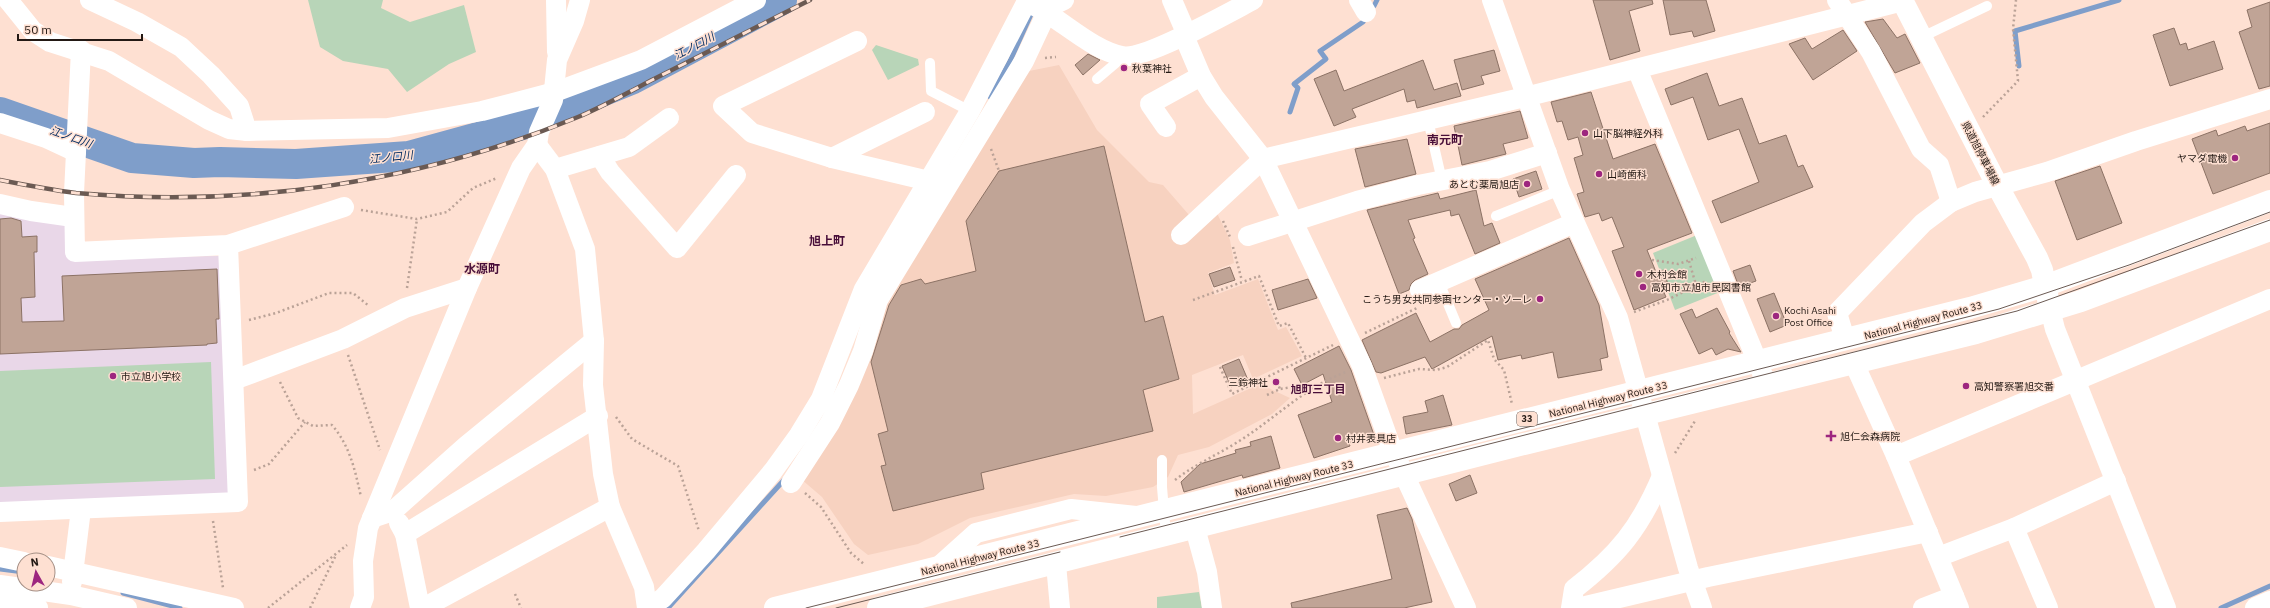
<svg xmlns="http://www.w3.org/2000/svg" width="2270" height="608" font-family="'IBM Plex Sans','Noto Sans JP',sans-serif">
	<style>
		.built { fill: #f7d2c0 }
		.education { fill: #e9d7e8 }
		.green { fill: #b8d5b8 }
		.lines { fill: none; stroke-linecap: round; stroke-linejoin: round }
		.stream { stroke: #7f9eca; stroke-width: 5 }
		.river { stroke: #7f9eca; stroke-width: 30 }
		.building { fill: #c0a496; stroke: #8c7265 }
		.path { stroke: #baa297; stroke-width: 2.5; stroke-dasharray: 2 3; stroke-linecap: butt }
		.lane { stroke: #fff; stroke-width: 10 }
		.street { stroke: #fff; stroke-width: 20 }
		.secondary { stroke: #fff; stroke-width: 22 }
		.highway { stroke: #fff; stroke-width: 22 }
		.tram { stroke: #6b5a53; stroke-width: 1 }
		.rail-casing { stroke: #6b5a53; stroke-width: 4.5 }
		.rail { stroke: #fee0d2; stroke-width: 3; stroke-dasharray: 9; stroke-linecap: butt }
		.poi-dot { fill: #9d267f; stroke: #fee0d2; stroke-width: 1.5 }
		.labels { text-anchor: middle; stroke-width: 3; stroke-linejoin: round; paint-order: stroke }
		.shield { fill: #fee0d2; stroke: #65554d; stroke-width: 1 }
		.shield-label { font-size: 9px; font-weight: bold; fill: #231914 }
		.poi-label { font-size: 10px; fill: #231914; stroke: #fee0d2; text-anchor: start }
		.street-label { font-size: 10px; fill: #231914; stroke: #fee0d2 }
		.water-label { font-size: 11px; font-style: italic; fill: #032c61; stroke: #fee0d2 }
		.neighbourhood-label { font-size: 11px; font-weight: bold; fill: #480e39; stroke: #fee0d2 }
		.quarter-label { font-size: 12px; font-weight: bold; fill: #480e39; stroke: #fee0d2 }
	</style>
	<rect width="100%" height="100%" fill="#fee0d2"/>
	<path class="built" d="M1059,65l38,65 52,52 14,3 33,38 18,-16 16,33 4,23 -26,10 7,22 43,-16 20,51 8,-3 16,29 -49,23 -10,-24 -51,20 1,39 67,-30 30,14 -18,16 -63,33 -31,8 -10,22 -15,10 -47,9 -32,-2 -104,24 -52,26 -50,11 -14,-11 -32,-47 -21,-18 81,-178 137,-228z"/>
	<path class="education" d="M0,212l66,10 3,36 151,-2 10,238 -230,11z"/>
	<g class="green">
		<path d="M308,0h75l-2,8 29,14 54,-17 12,47 -27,12 -42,28 -19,-23 -45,-8 -23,-14z"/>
		<path d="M876,45l42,14 1,6 -31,15 -16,-30z"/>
		<path d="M1702,233l23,57 -50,20 -22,-57z"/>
		<path d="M211,362l4,117 -215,8v-116z"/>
		<path d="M1199,592l3,16h-45v-11z"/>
	</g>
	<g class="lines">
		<g class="stream">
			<path d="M1374,6l3,-6"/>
			<path d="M2019,66l-4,-35 104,-31"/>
			<path d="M990,97l20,-36 23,-51"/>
			<path d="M1290,112l8,-24 -4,-4 32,-25 -6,-8 43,-29"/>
			<path d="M0,569l24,3"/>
			<path d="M123,593l57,15"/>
			<path d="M668,608l116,-128"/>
			<path d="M2221,608l49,-22"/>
		</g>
		<path class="river" d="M0,112l132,46 62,5 26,-1 76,2 113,-8 117,-32 11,-6 96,-39 149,-79"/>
	</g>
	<g class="building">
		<path d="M1593,0h59l1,4 -24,7 11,40 -30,9z"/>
		<path d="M1663,0h43l9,31 -21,6 -2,-6 -22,4z"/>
		<path d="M2270,2v84l-11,3 -20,-57 13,-5 -5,-17z"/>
		<path d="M1883,19l14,19 8,-4 15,29 -25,10 -30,-51z"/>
		<path d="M2174,28l6,17 6,-2 2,7 26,-9 9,28 -53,17 -17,-51z"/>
		<path d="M1843,30l14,21 -44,29 -24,-36 16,-6 7,11z"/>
		<path d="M1494,50l6,21 -19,5 3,8 -22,6 -8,-30z"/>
		<path d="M1088,54l12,6 -17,15 -8,-10z"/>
		<path d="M1423,60l11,30 23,-7 4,13 -44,12 -2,-8 -8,2 -3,-13 -52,20 4,8 -22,9 -20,-47 22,-9 8,21z"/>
		<path d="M1707,73l12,33 23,-8 17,46 27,-9 12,32 5,-2 10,22 -92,36 -9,-22 47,-19 -20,-53 -31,11 -15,-43 -22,8 -6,-16z"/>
		<path d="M1591,92l22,67 42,-15 37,89 -45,17 9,22 8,-2 4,15 -7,1 5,11 -32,13 -22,-59 12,-4 -12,-30 -10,4 -3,-8 -14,4 -8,-23 7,-2 -10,-34 9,-3 -5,-18 -10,3 -6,-19 -5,1 -6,-20z"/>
		<path d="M1520,111l8,27 -25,6 3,10 -44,11 -8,-39z"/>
		<path d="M2270,123v50l-57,21 -21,-55 24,-9 2,6 27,-10 2,5z"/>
		<path d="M1407,139l9,35 -51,13 -10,-38z"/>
		<path d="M1104,146l41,176 18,-6 16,63 -36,11 10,41 -172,42 3,16 -91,22 -12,-45 5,-1 -8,-31 10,-3 -17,-69 18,-57 12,-20 20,-6 4,5 51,-13 -10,-50 33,-50z"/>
		<path d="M2100,166l22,57 -45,17 -22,-59z"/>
		<path d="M1536,171l6,18 -23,8 -6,-18z"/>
		<path d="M1476,190l8,36 8,-3 8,20 -25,11 -16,-40 -8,2 -1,-6 -42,10 7,18 -2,1 15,35 -13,6 -4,4 -2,6 -10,4 -32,-84 71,-17 2,6z"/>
		<path d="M11,218l10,3 1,16 15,-1v16h-3l1,45 -14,1 1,24 42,-1 -2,-45 155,-7 2,50h-3l1,24 -10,1v1l-207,9v-135z"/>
		<path d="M1569,238l30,67 9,52 -8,2 2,11 -44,8 -5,-26 -31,7 -1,-4 -23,5 -6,-24 -60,33 -7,-12 -44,16 -5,-1 -14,-32 54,-27 14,29 24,-13h5l3,-4 27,-15 -14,-31z"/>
		<path d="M1750,265l6,16 -17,6 -6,-16z"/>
		<path d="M1230,267l5,13 -21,7 -5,-13z"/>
		<path d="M1308,279l9,19 -39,12 -6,-20z"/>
		<path d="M1774,293l13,32 -17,7 -13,-33z"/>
		<path d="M1717,308l13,24 -1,1 12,19 -13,-3 -12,6 -4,-7 -13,6 -19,-40 12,-5 4,9z"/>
		<path d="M1339,346l12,24 23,65 -25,8 1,3 -36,12 -16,-43 34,-13 -9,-28 -21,11 -8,-16z"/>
		<path d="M1239,359l9,21 -17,7 -9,-21z"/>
		<path d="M1443,395l9,30 -46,9 -3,-17 25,-5 -3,-11z"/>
		<path d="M1271,436l9,32 -37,10 -1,-3 -58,17 -3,-10 19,-18 36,-11 -1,-3 16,-4 -1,-4z"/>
		<path d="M1470,475l7,18 -21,8 -7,-17z"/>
		<path d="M1407,508l5,11 20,83 -28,6h-112l-1,-5 101,-24 -15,-64z"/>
	</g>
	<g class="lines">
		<g class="path">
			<path d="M1045,58l11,-1"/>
			<path d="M1983,117l35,-36 -5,-52 3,-29"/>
			<path d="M991,149l8,22"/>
			<path d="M361,210l56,9 30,-7 26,-24 24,-10"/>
			<path d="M1223,221l7,16"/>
			<path d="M1233,247l9,34"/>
			<path d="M1652,260l26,4 18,-6"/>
			<path d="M1689,261l7,24"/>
			<path d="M407,288l10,-69"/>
			<path d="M1193,300l66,-24 20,50 9,-3 18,35"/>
			<path d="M1634,312l33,-12 39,-19"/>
			<path d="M249,320l27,-7 53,-20h24l16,13"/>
			<path d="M1365,333l52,-25"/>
			<path d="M348,355l32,95"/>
			<path d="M1220,367l12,27 101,-49"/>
			<path d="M1384,378l35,-9 17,1 11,-3 41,-27 6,19 10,11 8,34"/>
			<path d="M280,382l18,36 15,8 19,-1c18,21 23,45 29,72"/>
			<path d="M1277,382l3,7"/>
			<path d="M1267,395l13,-6 13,-2 9,7"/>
			<path d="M616,417l16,22 46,27 21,65"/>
			<path d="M1675,453l20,-32"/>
			<path d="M254,470l15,-6 36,-42"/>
			<path d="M1175,480c19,-15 40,-24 61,-37 38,-23 68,-56 110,-71"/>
			<path d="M805,493l16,14 30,46 14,12"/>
			<path d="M213,521l10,67"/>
			<path d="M515,594l6,14"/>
			<path d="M268,608l79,-63"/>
			<path d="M310,608l26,-53"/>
		</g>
		<g class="lane">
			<path d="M1922,37l65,-31"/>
			<path d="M930,63l1,28 39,20"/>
			<path d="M1097,79l26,-22"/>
			<path d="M1428,120l12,52"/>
			<path d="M1496,216l64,-26"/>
			<path d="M1439,282l17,41"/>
			<path d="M1162,460v27l4,48"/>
		</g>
		<g class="street">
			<path d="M8,0l25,31 17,11 59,19 100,59 20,9 18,2 141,-3 94,-17 73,-19 86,-32 115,-60"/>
			<path d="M90,0l47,22 44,25 30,28 28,31 8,25"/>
			<path d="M556,0l1,52"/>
			<path d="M1172,0l15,35"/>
			<path d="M1359,0l7,12"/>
			<path d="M1492,0l68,190 58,128 70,250 14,40"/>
			<path d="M1837,0l34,52 50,97 18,16 12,37"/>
			<path d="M1035,6c27,14 57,44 87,50 21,5 108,-44 131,-56"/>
			<path d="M1043,10l21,-10"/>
			<path d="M1184,36l17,40 13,21 49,62 99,207 28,78 76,164"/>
			<path d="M857,41l-134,65 29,27 80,25 97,23"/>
			<path d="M81,50l-7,143 1,59 153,-7 116,-38"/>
			<path d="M1637,69l130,316"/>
			<path d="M0,123l46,15 30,14"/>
			<path d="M1166,127l-16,-23 51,-28"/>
			<path d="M537,145l18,24 30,80 9,92 -1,44 10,89 7,33 34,80 3,21"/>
			<path d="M600,156l10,16 67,76 59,-73"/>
			<path d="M832,158l93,-46"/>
			<path d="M555,169l74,-22 40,-29"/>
			<path d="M0,204l31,7 42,6"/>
			<path d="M1181,235l82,-76 262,-62 378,-96"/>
			<path d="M1248,236l109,-35 61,-16 72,-14 57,-18"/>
			<path d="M1420,290l154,-67"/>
			<path d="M2050,309l5,20 111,279"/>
			<path d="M1845,339l-8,-26 86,-90 28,-21 24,-10 72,-20 89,-31 134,-42"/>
			<path d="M1854,363l42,93 63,152"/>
			<path d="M234,380l109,-41 62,-31 62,-20"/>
			<path d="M1896,456l374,-157"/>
			<path d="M791,483l39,-60 19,-38 14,-34 15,-51 146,-239 23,-49"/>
			<path d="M0,512l238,-10 -10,-257"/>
			<path d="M372,518l21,-7 73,-65 128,-105"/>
			<path d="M399,523l6,11 15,74"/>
			<path d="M1195,528l12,44 5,36"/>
			<path d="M2014,528l102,-47"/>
			<path d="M405,534l193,-118"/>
			<path d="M0,557l24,5"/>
			<path d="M1938,557l76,-29 34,80"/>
			<path d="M1056,564l4,44"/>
			<path d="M48,566l186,42"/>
			<path d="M937,568l39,-35 95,-24 65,7"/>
			<path d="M72,582l9,-73"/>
			<path d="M0,585l71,10 56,13"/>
			<path d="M360,608l4,-11 -1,-36 5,-33 99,-240 54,-120 16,-23 2,-13 14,-32 4,-40 17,-39 6,-21"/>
			<path d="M423,608l187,-101"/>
			<path d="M649,608l14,-10 43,-47 67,-80 26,-36 22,-36 43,-110 106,-178 57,-110"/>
			<path d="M1571,608l3,-19c44,-34 66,-61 88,-113"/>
			<path d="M1577,608l131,-31 220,-45"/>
			<path d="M1923,608l31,-12"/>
		</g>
		<g class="secondary">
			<path d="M1902,0l95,185 40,73 5,12 8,39"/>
			<path d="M2256,608l14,-6"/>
		</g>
		<g class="highway">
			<path d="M0,602l37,6"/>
			<path d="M775,608l1195,-300 75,-22 225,-85"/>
			<path d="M878,608l646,-164 452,-111 105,-32 189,-71"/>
		</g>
		<g class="tram">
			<path d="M1120,537l897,-226 253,-91"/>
			<path d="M806,608l1193,-299 130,-44 141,-53"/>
			<path d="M836,608l224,-56"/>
		</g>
		<defs>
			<path id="rail" d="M0,180c25,5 51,10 76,13 171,15 343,-10 502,-76 26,-11 51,-25 76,-38 52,-26 104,-53 156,-79"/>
		</defs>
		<use href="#rail" class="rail-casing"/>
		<use href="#rail" class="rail"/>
	</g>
	<g class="poi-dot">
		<circle cx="1124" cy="68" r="4"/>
		<circle cx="1585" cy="133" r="4"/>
		<circle cx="2235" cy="158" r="4"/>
		<circle cx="1599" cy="174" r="4"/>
		<circle cx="1527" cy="184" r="4"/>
		<circle cx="1639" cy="274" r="4"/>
		<circle cx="1643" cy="287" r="4"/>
		<circle cx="1540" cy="299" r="4"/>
		<circle cx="1776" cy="316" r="4"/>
		<circle cx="113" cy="376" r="4"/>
		<circle cx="1276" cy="382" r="4"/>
		<circle cx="1966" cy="386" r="4"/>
		<path d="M1829 430h4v4h4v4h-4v4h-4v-4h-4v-4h4z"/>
		<circle cx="1338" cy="438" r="4"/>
	</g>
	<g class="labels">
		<rect class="shield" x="1517" y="412" width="20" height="14" rx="3"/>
		<g class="shield-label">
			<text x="1527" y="422">33</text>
		</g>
		<g class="poi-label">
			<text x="1132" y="72">秋葉神社</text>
			<text x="1593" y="137">山下脳神経外科</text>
			<text x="2227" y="162" text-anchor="end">ヤマダ電機</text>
			<text x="1607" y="178">山崎歯科</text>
			<text x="1519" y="188" text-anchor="end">あとむ薬局旭店</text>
			<text x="1647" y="278">木村会館</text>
			<text x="1651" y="291">高知市立旭市民図書館</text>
			<text x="1532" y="303" text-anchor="end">こうち男女共同参画センター・ソーレ</text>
			<text x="1784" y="314">Kochi Asahi<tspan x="1784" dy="12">Post Office</tspan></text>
			<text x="121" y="380">市立旭小学校</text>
			<text x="1268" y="386" text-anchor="end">三鈴神社</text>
			<text x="1974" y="390">高知警察署旭交番</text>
			<text x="1840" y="440">旭仁会森病院</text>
			<text x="1346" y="442">村井表具店</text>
		</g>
		<g class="street-label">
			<text transform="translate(1981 153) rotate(63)" y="4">県道旭停車場線</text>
			<text transform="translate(1923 320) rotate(-15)" y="4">National Highway Route 33</text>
			<text transform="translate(1608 399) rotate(-14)" y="4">National Highway Route 33</text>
			<text transform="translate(1294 478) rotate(-14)" y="4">National Highway Route 33</text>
			<text transform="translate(980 557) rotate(-14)" y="4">National Highway Route 33</text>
		</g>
		<g class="water-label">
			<text transform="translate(694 46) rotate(-28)" y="4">江ノ口川</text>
			<text transform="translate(71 137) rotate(19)" y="4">江ノ口川</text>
			<text transform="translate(391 157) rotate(-6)" y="4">江ノ口川</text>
		</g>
		<g class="neighbourhood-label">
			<text x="1318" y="393">旭町三丁目</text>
		</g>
		<g class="quarter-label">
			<text x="1445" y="144">南元町</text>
			<text x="827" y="245">旭上町</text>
			<text x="482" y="273">水源町</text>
		</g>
	</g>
	<g transform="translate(36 572) rotate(352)"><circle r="19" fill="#fee0d2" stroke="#a69086"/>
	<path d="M0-3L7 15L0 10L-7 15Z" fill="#9d267f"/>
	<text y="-6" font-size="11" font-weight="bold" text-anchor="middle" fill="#231914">N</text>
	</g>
	<path d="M18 34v6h124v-6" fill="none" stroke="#231914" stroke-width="2"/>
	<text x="24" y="34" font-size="12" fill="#231914" stroke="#fee0d2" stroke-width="3" paint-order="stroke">50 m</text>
</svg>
